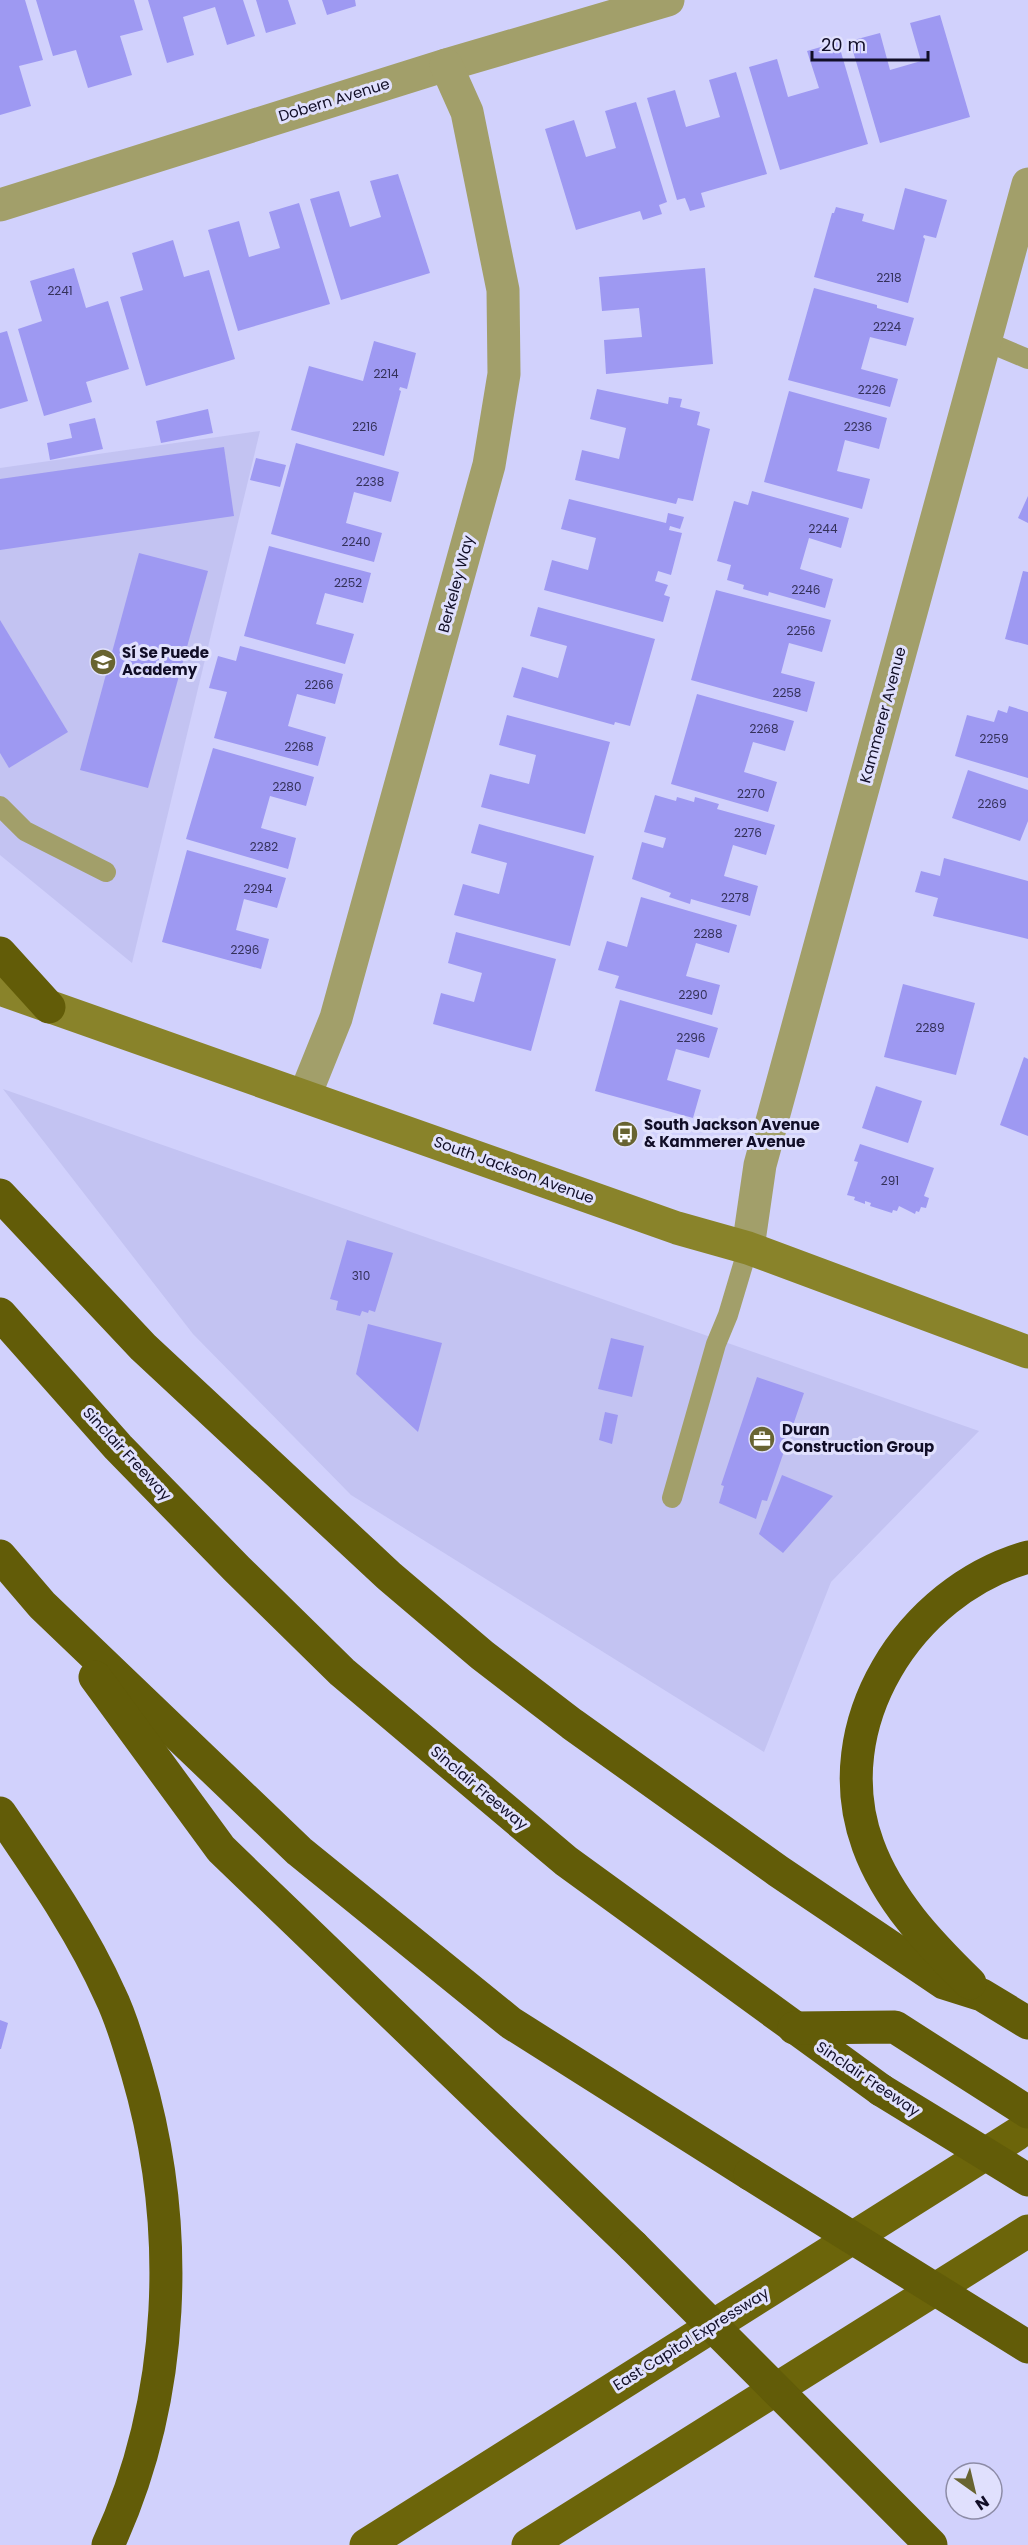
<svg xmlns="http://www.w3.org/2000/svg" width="1028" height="2545" font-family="Poppins,sans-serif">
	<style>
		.built { fill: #c3c3f2 }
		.building { fill: #9e99f2 }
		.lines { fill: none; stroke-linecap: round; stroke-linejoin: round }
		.service { stroke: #a29f6a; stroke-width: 20 }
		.minor { stroke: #a29f6a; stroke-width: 33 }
		.secondary { stroke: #89832a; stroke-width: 33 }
		.trunk { stroke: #6c650a; stroke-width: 33 }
		.motorway { stroke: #625c08; stroke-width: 33 }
		.motorway-bridge { stroke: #625c08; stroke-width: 33 }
		.labels { text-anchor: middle; stroke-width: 6; stroke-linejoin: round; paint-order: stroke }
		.number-label { font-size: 12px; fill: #34315a }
		.street-label { font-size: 15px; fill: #110e27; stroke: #e0e0fd }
		.poi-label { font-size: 15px; font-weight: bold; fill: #110e27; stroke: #e0e0fd; text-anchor: start }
	</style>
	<rect width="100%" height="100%" fill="#d1d1fc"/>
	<g class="built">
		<path d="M260,431l-128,532 -132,-108v-387z"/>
		<path d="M3,1089l976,342 -148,151 -67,170 -413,-257 -158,-161z"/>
	</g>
	<g class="building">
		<path d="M0,0h25l18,60 -24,6 12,40 -31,9z"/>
		<path d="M36,0h98l9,30 -23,6 12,39 -44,13 -12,-38 -23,6z"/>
		<path d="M148,0h95l12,36 -28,9 -12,-38 -32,10 11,38 -27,8z"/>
		<path d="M256,0h32l8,24 -30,9z"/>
		<path d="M322,0h33l1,6 -29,9z"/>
		<path d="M940,15l30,102 -90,26 -30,-102 30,-8 10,37 31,-9 -11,-38z"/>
		<path d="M838,42l30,102 -88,26 -31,-103 28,-8 11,38 31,-9 -12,-37z"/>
		<path d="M736,72l31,102 -66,19 4,14 -15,4 -5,-13 -8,2 -30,-102 28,-8 11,37 34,-10 -11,-37z"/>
		<path d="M636,102l31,100 -8,3 3,9 -19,6 -3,-9 -64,19 -31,-101 29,-9 12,37 30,-9 -11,-37z"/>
		<path d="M398,174l32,99 -89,27 -31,-101 29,-8 11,36 31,-10 -11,-36z"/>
		<path d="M905,188l42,12 -11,38 -12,-3 -1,2 2,2 -17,64 -94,-26 18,-64h2l2,-6 28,7 -2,7 32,9z"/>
		<path d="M299,203l31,101 -92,27 -30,-101 31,-9 10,36 31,-9 -11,-36z"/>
		<path d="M173,240l11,37 25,-7 26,89 -89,27 -26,-89 23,-7 -11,-37z"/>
		<path d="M74,268l12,40 22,-7 21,68 -43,13 6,20 -48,14 -26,-87 24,-8 -12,-40z"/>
		<path d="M705,268l8,96 -107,10 -2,-34 38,-3 -3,-29 -37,3 -3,-34z"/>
		<path d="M814,288l63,17v3l37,10 -8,28 -36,-9 -9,32 37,10 -8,28 -102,-27z"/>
		<path d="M7,331l21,70 -28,8v-76z"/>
		<path d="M374,341l42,12 -9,36 -7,-2 -1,3 2,1 -17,65 -93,-26 18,-64 54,15z"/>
		<path d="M597,389l71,15 1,-7 13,2 -2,8 20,5 -3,13 13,4 -17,72 -15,-3 -2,6 -101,-24 7,-30 37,9 7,-31 -36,-9z"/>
		<path d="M789,391l98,27 -8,31 -34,-9 -8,31 33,8 -8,30 -98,-27z"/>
		<path d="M208,409l5,24 -52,10 -5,-22z"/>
		<path d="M95,418l8,31 -53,11 -3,-17 25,-5 -3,-14z"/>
		<path d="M296,443l103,29 -8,30 -37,-10 -8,31 36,10 -8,29 -103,-28z"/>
		<path d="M224,447l10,69 -234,34v-71z"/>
		<path d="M256,458l30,7 -6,22 -30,-7z"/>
		<path d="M752,491l97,27 -8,30 -32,-10 -9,31 33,10 -8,29 -56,-16 -1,4 -25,-7 1,-4 -17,-5 4,-15 -14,-4 17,-60 14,4z"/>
		<path d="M1028,496v27l-10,-5z"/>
		<path d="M569,499l97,24 2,-10 16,4 -4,12 -10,-3 -1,4 13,3 -11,42 -13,-4 -3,10 13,4 -4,10 6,2 -7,25 -119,-32 8,-30 36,10 8,-32 -35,-9z"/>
		<path d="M269,546l102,27 -8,30 -38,-10 -9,31 38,10 -9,30 -101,-28z"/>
		<path d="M139,553l69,18 -60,217 -68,-18z"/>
		<path d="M1023,571l5,1v73l-23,-6z"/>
		<path d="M716,590l115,30 -9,32 -33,-9 -8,30 34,9 -8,30 -116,-32z"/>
		<path d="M538,607l117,32 -25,87 -15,-4 -1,3 -101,-28 9,-30 36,11 9,-32 -37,-10z"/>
		<path d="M0,620l68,112 -59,36 -9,-15z"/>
		<path d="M240,646l103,28 -8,30 -38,-10 -9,32 38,11 -8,29 -104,-28 13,-46 -18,-4 9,-32 18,5z"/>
		<path d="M697,694l97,27 -9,30 -32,-9 -9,30 33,10 -9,30 -97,-28z"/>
		<path d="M1009,706l19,6v66l-73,-22 12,-41 27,7 4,-12 9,3z"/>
		<path d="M507,715l103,27 -25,92 -104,-27 9,-33 39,10 7,-29 -37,-10z"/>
		<path d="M213,748l101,29 -8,29 -36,-10 -9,32 35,10 -8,31 -102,-30z"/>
		<path d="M968,770l60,20v31l-8,20 -68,-23z"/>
		<path d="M655,795l21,6 1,-4 17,5 1,-5 24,7 -2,5 58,16 -9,30 -33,-10 -9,31 34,10 -8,30 -59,-17 -1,5 -21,-7 2,-4 -39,-14 10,-37 21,6 3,-10 -22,-6z"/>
		<path d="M479,824l115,32 -24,90 -116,-31 9,-31 36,10 8,-31 -36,-10z"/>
		<path d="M187,850l99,28 -9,30 -33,-9 -8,31 33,9 -8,30 -99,-27z"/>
		<path d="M944,858l84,23v58l-95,-23 5,-18 -23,-6 6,-21 19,5z"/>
		<path d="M641,897l96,28 -8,28 -33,-10 -10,33 34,9 -8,30 -97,-27 4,-12 -21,-6 9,-29 20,6z"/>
		<path d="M456,932l100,27 -25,92 -98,-27 8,-31 33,9 8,-29 -34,-10z"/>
		<path d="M903,984l72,19 -19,72 -72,-18z"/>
		<path d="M620,1000l98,28 -9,30 -33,-9 -9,31 34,10 -8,28 -98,-27z"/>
		<path d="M1024,1057l4,2v77l-28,-11z"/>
		<path d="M876,1086l46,15 -14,42 -46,-15z"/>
		<path d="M860,1144l74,24 -10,28 5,2 -3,10 -5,-1 -2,5 -3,-1 -1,3 -16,-8 -2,5 -4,-1 -1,3 -22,-7 1,-3 -6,-2v3l-11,-4 1,-3 -8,-2 11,-33 -4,-1z"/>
		<path d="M347,1240l46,13 -18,59 -6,-2 -1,3 -6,-2 -2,5 -24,-6 2,-9 -8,-2z"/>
		<path d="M368,1324l74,19 -24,89 -62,-58z"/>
		<path d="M611,1338l33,8 -12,51 -34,-8z"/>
		<path d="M757,1377l47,16 -37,108 -5,-1 -6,19 -37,-16 5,-17 -3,-1z"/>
		<path d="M605,1412l13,3 -6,29 -13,-4z"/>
		<path d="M782,1475l51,21 -50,57 -24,-19z"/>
		<path d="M0,2020l8,3 -7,26h-1z"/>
	</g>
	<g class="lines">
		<g class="service">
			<path d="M985,341l43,18"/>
			<path d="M0,806l25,25 81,41"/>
			<path d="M672,1498l44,-154 12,-29 20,-67"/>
		</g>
		<g class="minor">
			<path d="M0,205l446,-140 222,-65"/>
			<path d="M305,1095l31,-77 153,-553 15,-91 -1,-84 -36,-178 -21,-47"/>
			<path d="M748,1248l12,-83 268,-981"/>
		</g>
		<path class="secondary" d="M0,989l677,239 71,20 280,104"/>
		<g class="trunk">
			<path d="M366,2545l651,-411"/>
			<path d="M528,2545l500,-314"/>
		</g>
		<g class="motorway">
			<path d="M0,953l49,54"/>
			<path d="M0,1195l143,152 246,229 93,79 90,69 206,147 166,112 38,12 46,28"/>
			<path d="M0,1314l118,133 119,122 105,103 224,189 315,229"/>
			<path d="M0,1556l42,49 257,246 212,172 239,151"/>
			<path d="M95,1677l126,172 412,397"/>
			<path d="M0,1813c40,59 81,117 110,182 12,24 19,51 27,77 45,154 39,326 -29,473"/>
			<path d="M970,1983c-41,-40 -82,-83 -102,-138 -44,-120 41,-254 160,-288"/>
			<path d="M794,2028l101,-1 133,85"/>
		</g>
		<g class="motorway-bridge">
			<path d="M881,2090l147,90"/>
			<path d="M750,2174l278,173"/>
			<path d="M633,2246l298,299"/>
		</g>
	</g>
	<defs>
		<symbol id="school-disc" viewBox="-11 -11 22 22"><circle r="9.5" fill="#686431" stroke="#e0e0fd"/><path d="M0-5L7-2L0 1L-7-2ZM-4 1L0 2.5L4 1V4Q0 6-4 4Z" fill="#fff"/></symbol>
		<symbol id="bus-disc" viewBox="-11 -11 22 22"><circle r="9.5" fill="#686431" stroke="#e0e0fd"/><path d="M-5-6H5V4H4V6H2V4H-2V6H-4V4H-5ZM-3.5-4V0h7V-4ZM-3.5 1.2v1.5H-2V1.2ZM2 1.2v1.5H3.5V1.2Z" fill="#fff"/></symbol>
		<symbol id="office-disc" viewBox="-11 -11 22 22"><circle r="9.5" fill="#686431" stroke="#e0e0fd"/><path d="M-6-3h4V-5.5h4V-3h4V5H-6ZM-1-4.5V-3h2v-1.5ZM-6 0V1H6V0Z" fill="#fff"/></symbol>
	</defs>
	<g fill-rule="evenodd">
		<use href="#school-disc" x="88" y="647" width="30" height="30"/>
		<use href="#bus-disc" x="610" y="1119" width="30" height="30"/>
		<use href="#office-disc" x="747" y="1424" width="30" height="30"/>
	</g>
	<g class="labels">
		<g class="number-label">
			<text x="889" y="282">2218</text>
			<text x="60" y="295">2241</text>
			<text x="887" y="331">2224</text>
			<text x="386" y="378">2214</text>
			<text x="872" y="394">2226</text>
			<text x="365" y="431">2216</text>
			<text x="858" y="431">2236</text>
			<text x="370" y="486">2238</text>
			<text x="823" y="533">2244</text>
			<text x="356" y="546">2240</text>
			<text x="348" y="587">2252</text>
			<text x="806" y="594">2246</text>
			<text x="801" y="635">2256</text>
			<text x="319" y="689">2266</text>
			<text x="787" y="697">2258</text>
			<text x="764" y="733">2268</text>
			<text x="994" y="743">2259</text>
			<text x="299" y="751">2268</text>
			<text x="287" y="791">2280</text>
			<text x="751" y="798">2270</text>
			<text x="992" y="808">2269</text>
			<text x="748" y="837">2276</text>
			<text x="264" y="851">2282</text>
			<text x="258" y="893">2294</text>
			<text x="735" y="902">2278</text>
			<text x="708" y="938">2288</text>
			<text x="245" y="954">2296</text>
			<text x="693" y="999">2290</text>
			<text x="930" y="1032">2289</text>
			<text x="691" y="1042">2296</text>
			<text x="890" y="1185">291</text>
			<text x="361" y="1280">310</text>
		</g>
		<g class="street-label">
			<text transform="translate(334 100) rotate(-17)" y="5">Dobern Avenue</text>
			<text transform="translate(456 584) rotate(-75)" y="5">Berkeley Way</text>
			<text transform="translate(883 715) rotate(-75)" y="5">Kammerer Avenue</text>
			<text transform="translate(514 1170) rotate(20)" y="5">South Jackson Avenue</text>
			<text transform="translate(127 1454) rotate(47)" y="5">Sinclair Freeway</text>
			<text transform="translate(479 1788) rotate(40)" y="5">Sinclair Freeway</text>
			<text transform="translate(868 2079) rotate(34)" y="5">Sinclair Freeway</text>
			<text transform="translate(691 2339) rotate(-32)" y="5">East Capitol Expressway</text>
		</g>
		<g class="poi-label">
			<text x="122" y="658">Sí Se Puede<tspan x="122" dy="17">Academy</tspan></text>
			<text x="644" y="1130">South Jackson Avenue<tspan x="644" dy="17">&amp; Kammerer Avenue</tspan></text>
			<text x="782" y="1435">Duran<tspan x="782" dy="17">Construction Group</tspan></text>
		</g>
	</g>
	<g transform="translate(974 2491) rotate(146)"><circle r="28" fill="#e0e0fd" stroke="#8d8ca7" stroke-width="1.5"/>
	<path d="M0-4.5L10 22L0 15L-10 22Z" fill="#686431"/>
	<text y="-9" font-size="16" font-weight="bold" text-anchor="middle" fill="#110e27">N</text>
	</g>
	<path d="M812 51v9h116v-9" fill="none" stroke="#110e27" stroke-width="3"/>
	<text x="821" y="51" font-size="18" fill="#110e27" stroke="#e0e0fd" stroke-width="4.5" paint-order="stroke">20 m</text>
</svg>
